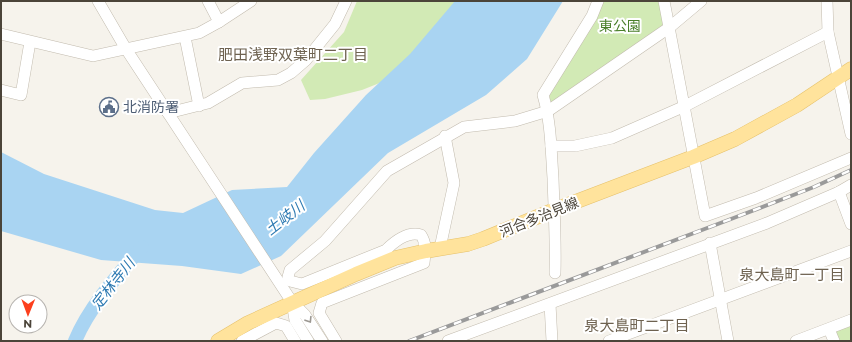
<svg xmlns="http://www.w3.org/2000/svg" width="852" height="342" viewBox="0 0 852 342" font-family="Montserrat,'Noto Sans JP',sans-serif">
  <rect width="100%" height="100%" fill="#f6f3ec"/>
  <g fill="#d2eab5">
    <path d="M357 1H461L387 80 362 90 325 99 310 100 301 80 344 32Z"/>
    <path d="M602 1H661L664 26 551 104 549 94Z"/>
    <path d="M851 324V341H837L835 330Z"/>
  </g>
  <path fill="#a9d4f2" d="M455 1H563L527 59 486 95 388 153 281 256 241 274 182 266 101 260 1 231V152L44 174 155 210 183 213 232 190 287 187 314 153 366 95 410 54Z"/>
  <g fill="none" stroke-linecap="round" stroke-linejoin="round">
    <path stroke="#a9d4f2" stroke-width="14" d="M75 341C89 307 118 275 142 247"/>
    <defs>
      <g id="minor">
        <path d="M98 1 126 49 292 302 305 315 322 341"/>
        <path d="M208 1 219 22"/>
        <path d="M664 1 705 216 756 198 851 158"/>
        <path d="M827 1 828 32 851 134"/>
        <path d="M1 34 93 56 199 33 219 22 251 1"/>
        <path d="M185 37 199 106"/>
        <path d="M1 90 21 95 30 42"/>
        <path d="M168 113 208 103 242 83 278 80 291 73 306 60 335 24 346 1"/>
        <path d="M551 146H575L612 138 685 106 828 32"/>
        <path d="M839 192 851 224"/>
        <path d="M710 243 728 341"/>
        <path d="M440 248 454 183 445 136"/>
        <path d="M555 273C556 241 554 210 553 178 551 150 551 122 543 95L592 16 598 1"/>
        <path d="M292 302 295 320 308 341"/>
        <path d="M550 304 552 341"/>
        <path d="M829 329 834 341"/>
        <path d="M242 341 276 323 286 326 295 341"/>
        <path d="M336 341 319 313 322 303 424 263C425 253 427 244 421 235 408 231 395 241 386 250L302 284 290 281 288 277 290 270 325 241 387 171 464 127 515 121 548 111 670 27 701 1"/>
        <path d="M448 341 767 223 839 192 851 185"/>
        <path d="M609 341 851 251"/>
        <path d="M796 341 851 320"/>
      </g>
      <path id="major" d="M218 341 248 323 356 274 395 258 426 251 468 244 483 239 554 210 693 157 735 139 797 105 851 69"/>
    </defs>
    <use href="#minor" stroke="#c2bbae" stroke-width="12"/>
    <use href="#major" stroke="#e6c16a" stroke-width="15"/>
    <use href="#minor" stroke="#fff" stroke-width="11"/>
    <use href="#major" stroke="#ffe39c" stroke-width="14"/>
    <defs>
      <path id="rail" d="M409 341 731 219 814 187 851 170"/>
    </defs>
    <use href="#rail" stroke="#9a9a9a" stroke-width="4"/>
    <use href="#rail" stroke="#fff" stroke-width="2.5" stroke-dasharray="8" stroke-linecap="butt"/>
  </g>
  <defs><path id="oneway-chevron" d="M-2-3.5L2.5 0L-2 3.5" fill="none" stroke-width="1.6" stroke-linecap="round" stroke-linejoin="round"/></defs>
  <use stroke="#9c9892" href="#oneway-chevron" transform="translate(309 320) rotate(58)"/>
  <defs>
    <symbol id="civic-ring" viewBox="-11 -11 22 22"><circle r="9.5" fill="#fff" stroke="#5c6f8a" stroke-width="1.5"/><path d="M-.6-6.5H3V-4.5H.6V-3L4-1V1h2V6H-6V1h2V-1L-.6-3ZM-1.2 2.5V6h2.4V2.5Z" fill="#5c6f8a"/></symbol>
  </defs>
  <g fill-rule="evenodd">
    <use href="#civic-ring" x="98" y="96" width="22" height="22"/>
  </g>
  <g text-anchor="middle" stroke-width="4" stroke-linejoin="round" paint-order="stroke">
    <g font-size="14" fill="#4a7f2a" stroke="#fff">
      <text x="620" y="31">東公園</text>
    </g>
    <g font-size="14" fill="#4e5e75" stroke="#fff" text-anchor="start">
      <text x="123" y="112">北消防署</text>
    </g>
    <g font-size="14" fill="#4b4439" stroke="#fff">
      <text transform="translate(539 217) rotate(-22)" y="5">河合多治見線</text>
    </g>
    <g font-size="15" fill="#6e6250" stroke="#fff">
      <text x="293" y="60">肥田浅野双葉町二丁目</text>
      <text x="792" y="280">泉大島町一丁目</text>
      <text x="637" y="331">泉大島町二丁目</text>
    </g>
    <g font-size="15" font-style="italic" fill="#2e7ab2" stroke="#fff">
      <text transform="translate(285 218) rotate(-38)" y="5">土岐川</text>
      <text transform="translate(113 284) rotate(-52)" y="5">定林寺川</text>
    </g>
  </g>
  <rect width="852" height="342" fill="none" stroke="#4b4439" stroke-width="4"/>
  <g transform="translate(28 314) rotate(181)"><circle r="19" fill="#ffffff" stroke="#b7b4b0"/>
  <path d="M0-3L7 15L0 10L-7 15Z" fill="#fc3f1d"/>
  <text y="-6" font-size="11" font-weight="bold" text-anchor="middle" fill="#4b4439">N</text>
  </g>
</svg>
